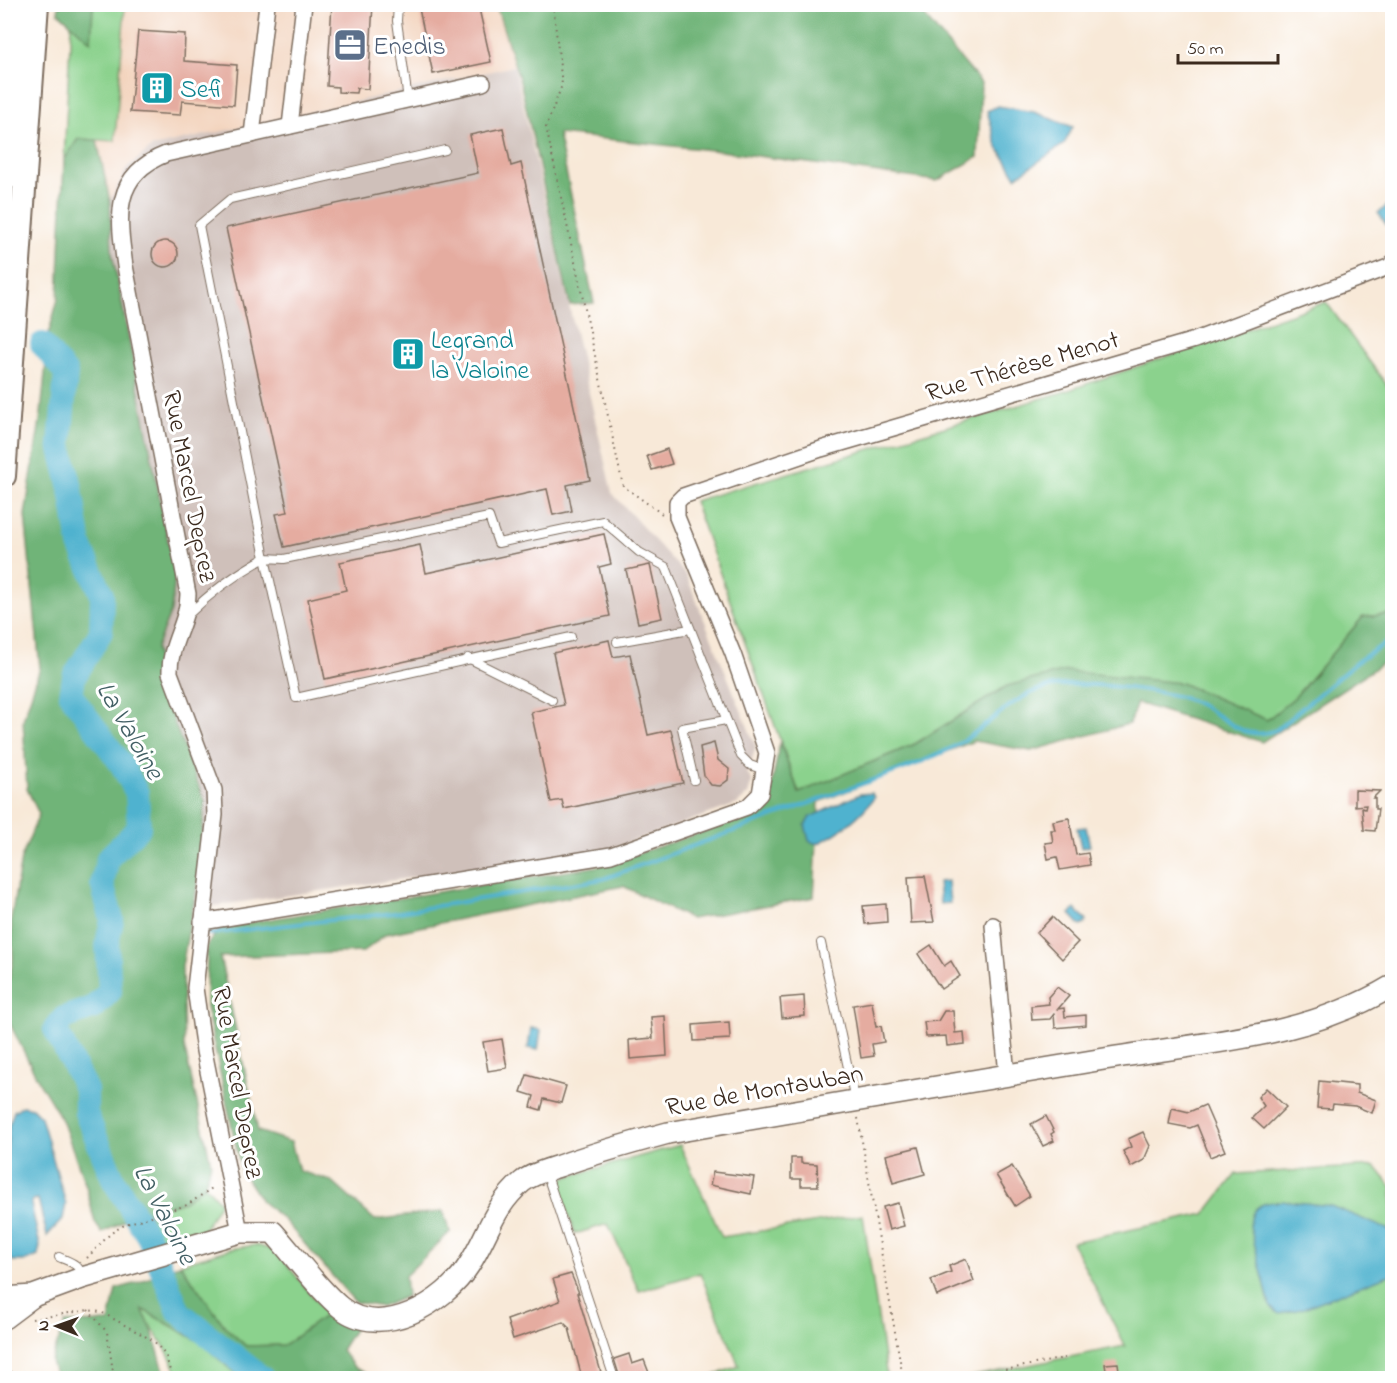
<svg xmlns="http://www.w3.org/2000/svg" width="1397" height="1383" viewBox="0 0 1397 1383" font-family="'Indie Flower',sans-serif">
  <rect width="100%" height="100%" fill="#fff"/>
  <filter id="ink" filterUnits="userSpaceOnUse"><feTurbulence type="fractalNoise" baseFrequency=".0167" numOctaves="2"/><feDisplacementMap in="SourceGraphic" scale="12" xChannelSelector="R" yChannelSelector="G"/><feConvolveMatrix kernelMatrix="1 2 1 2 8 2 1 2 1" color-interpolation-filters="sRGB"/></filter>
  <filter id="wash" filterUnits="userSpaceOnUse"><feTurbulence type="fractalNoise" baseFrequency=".008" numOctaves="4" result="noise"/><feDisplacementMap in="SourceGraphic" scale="24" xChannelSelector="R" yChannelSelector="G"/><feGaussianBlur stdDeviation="1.35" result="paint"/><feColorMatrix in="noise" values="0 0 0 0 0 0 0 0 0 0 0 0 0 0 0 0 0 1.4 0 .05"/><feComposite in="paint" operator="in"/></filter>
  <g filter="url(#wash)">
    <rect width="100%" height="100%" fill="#f8e9d8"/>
    <path fill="#f3d4be" d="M125 5H496L514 66 152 147 127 167 110 201 97 140H115Z"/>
    <path fill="#cfc0ba" d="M514 66 612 493 686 575 756 747 747 773 752 781 748 794 737 804 610 849 193 909 198 880 186 749 164 696 156 648 171 611 112 253 110 201 127 167 152 147Z"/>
    <g fill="#8bd28d" stroke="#637e56" stroke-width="1.5">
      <path d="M93 5H125L115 141 78 139 64 160 71 24 91 41Z"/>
      <path d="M1326 302 1392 392V614L1363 617 1295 697 1267 720 1181 683 1007 686 915 744 799 793 694 501 1060 393Z"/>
      <path d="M680 1145 722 1237 863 1215 887 1378H707L739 1366 700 1273 639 1291 608 1224 575 1234 556 1180Z"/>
      <path d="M1375 1166 1392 1187V1378H964L1125 1346 1072 1242 1205 1214 1236 1174Z"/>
      <path d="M205 1185 220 1202 204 1230 159 1244 149 1212 184 1201Z"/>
      <path d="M256 1245 276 1251 327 1314 285 1345 246 1346 226 1328 180 1264 230 1249Z"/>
      <path d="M140 1308 200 1342 240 1378H179C169 1349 155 1334 140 1308Z"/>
    </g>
    <g fill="#70b478" stroke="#566f4b" stroke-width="1.5">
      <path d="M59 5H93L91 42 58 12Z"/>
      <path d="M496 5H915L981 83 978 157 937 181 721 151 558 134 594 303 570 305 521 85Z"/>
      <path d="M78 139 97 140 110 201 112 253 175 577 171 611 156 648 164 696 205 802 198 880 182 966 184 1046 211 1163 205 1185 184 1201 133 1216 102 1233 95 1223 86 1186 62 1120 39 1082 5 1014V996L13 961 11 919 21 859 39 814 27 789 23 720 40 668 25 515 41 414 49 332 58 299 64 160Z"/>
      <path d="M1392 614V657L1262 742 1137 703 1129 724 1031 751 974 741 819 802 814 897 691 919 623 886 386 934 363 952 220 957 258 1131 291 1142 299 1171 331 1181 375 1220 443 1211 450 1232 405 1276 407 1296 382 1307 355 1302 284 1220 261 1201 241 1170 206 1007 207 945 221 927 599 866 767 811 780 742 799 793 915 744 1007 686 1066 671 1181 683 1267 720 1295 697 1363 617Z"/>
      <path d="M180 1264 226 1328 246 1346 285 1345 327 1314 355 1328 341 1350 355 1368 377 1378H240L200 1342 142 1309 152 1330 166 1378H56L51 1361 65 1323 109 1322 116 1289 140 1282Z"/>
    </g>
    <g fill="#50b2cf" stroke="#466e76" stroke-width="1.5">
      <path d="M998 106 1034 112 1073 127 1064 144 1016 177 997 146 987 111Z"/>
      <path d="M1387 206 1392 214V233L1378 213Z"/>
      <path d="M872 793 874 798C859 818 839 833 817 844L809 841 805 825 810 817 860 794Z"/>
      <path d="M1086 827 1090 846 1081 848 1077 828Z"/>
      <path d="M948 881 950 903 940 904 938 882Z"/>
      <path d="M1075 909 1087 920 1085 924 1081 926 1070 914Z"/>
      <path d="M531 1028 541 1030 538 1050 528 1048Z"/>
      <path d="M22 1106 32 1108 41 1117 66 1204 63 1219 47 1236 38 1199 33 1200 31 1204 40 1246 38 1256 26 1261H12L5 1249V1180L9 1125 14 1111Z"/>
      <path d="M1288 1201 1331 1206 1392 1231V1274L1301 1309 1279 1314 1270 1306 1250 1226C1251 1201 1268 1202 1288 1201Z"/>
    </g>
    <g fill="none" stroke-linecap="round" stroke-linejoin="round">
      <path stroke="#50b2cf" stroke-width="4" d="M209 934 394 913 603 879 919 763C933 756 948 751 960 743 988 726 1013 696 1045 688 1074 679 1161 690 1190 700 1222 712 1240 744 1276 730L1358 661 1392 639"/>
      <path stroke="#50b2cf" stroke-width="24" d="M42 344 66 373 60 445 70 484 80 545 102 595 101 632 74 677 71 695 122 765 137 793 139 828 108 858 102 884 112 920 107 944 110 991 94 1007 64 1018 55 1029 86 1090V1113L114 1181 149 1238 179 1312 262 1378"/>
    </g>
    <g id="blocks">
      <g fill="#e5aca0">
        <path d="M332 4H373L368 89 357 88 356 93 338 92V87L327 86Z"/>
        <path d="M418 4H478L491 62 433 74Z"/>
        <path d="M138 31 185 34 184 61 237 65 234 105 182 101 180 115 130 112Z"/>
        <path d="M503 128 511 166 521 163 590 480 567 485 572 511 553 515 547 489 284 547 276 514 288 512 226 228 478 173 470 135Z"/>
        <circle cx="165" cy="254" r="13"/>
        <path d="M667 449 672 464 652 470 647 456Z"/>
        <path d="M604 534 611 564 599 567 610 616 325 679 308 599 346 590 340 562 420 545 426 573Z"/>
        <path d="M650 565 662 618 638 623 626 570Z"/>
        <path d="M609 640 613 657 630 654 648 735 671 730 683 783 564 809 562 800 551 802 531 712 564 705 553 653Z"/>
        <path d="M714 743 718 760 729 769 728 780 720 786 711 785 704 776 700 747Z"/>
        <path d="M1355 790 1380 791 1373 798H1375V809H1378L1375 831 1364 830 1362 808 1365 809 1366 805 1355 806Z"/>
        <path d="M1069 818 1076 855 1088 853 1090 865 1060 870 1057 857 1048 859 1045 843 1053 842 1051 830H1055L1053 821Z"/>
        <path d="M925 876 934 922 911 923 908 877Z"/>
        <path d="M886 904 887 922 865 924 863 906Z"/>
        <path d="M1052 917 1078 942 1062 959 1037 933Z"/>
        <path d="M931 945 944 966 951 961 960 976 941 989 918 954Z"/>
        <path d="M1057 987 1069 996 1058 1009 1064 1008 1065 1017 1086 1015V1025L1055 1028 1054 1014 1050 1019 1032 1020 1031 1006 1049 1004 1048 997Z"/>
        <path d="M804 996 805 1016 782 1018 780 998Z"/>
        <path d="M872 1002 876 1027 881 1026 884 1042 872 1044 874 1056 861 1058 853 1005Z"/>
        <path d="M944 1011H953L955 1033 964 1032 965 1044 947 1046 946 1036 926 1037 924 1022 938 1021Z"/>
        <path d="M665 1016 667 1056 630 1059 629 1040 653 1038 651 1017Z"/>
        <path d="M729 1022 730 1039 694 1041 693 1025Z"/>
        <path d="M502 1039 507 1068 488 1071 483 1042Z"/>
        <path d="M527 1075 566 1086 561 1103 544 1099 541 1110 531 1107 534 1096 521 1092Z"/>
        <path d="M1319 1081 1357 1085V1093L1376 1100 1372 1113 1355 1106 1333 1104 1332 1109 1317 1108Z"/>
        <path d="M1266 1088 1286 1107 1264 1129 1252 1118 1264 1106 1258 1097Z"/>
        <path d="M1205 1105 1225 1151 1210 1157 1197 1125 1190 1128 1169 1124 1172 1108 1189 1112Z"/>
        <path d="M1046 1116 1054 1132 1051 1134 1054 1141 1043 1146 1031 1124Z"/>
        <path d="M1143 1132 1150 1146 1144 1160 1131 1167 1123 1151 1131 1147 1128 1139Z"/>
        <path d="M918 1147 925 1174 893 1183 886 1155Z"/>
        <path d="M791 1158H801V1163L817 1164 818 1186H801V1179H791Z"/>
        <path d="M1012 1166 1030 1196 1015 1206 996 1175Z"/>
        <path d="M713 1172 754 1177 751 1194 710 1185Z"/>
        <path d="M898 1203 904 1226 889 1230 883 1207Z"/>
        <path d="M966 1259 974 1281 937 1296 931 1280 951 1272 949 1266Z"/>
        <path d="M571 1274 579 1293H577L601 1372 582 1378 569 1328 563 1322 513 1339 507 1320 560 1301 553 1279Z"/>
        <path d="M629 1354 632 1364 644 1360 651 1378H620L614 1359Z"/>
        <path d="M1118 1363 1120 1378H1107L1105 1364Z"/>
      </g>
    </g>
  </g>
  <g filter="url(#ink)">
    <use href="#blocks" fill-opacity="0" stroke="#7d6d5f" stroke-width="1.5"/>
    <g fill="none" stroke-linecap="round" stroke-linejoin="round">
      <defs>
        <g id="lane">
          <path d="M398 4 397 21 408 100"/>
          <path d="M188 615C212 591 236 574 265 558L199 225 230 199 445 150"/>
          <path d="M571 637 296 698 265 558 284 559 489 517 498 543 603 521 639 552 666 567 741 756 750 765 764 770"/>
          <path d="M617 642 690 629"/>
          <path d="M468 658 552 700"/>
          <path d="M694 780 682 728 726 720"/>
          <path d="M821 943 855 1100"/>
          <path d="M546 1172 614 1378"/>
          <path d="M59 1257C70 1262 80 1264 82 1277"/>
        </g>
        <g id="street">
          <path d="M290 126 304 4"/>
          <path d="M252 135 267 4"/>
          <path d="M202 922 611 855 747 807 760 794 767 753 733 654 677 517V502L683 496 821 449 1195 340 1391 266 1392 263"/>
          <path d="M993 925 1007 1075"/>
          <path d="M240 1232 204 1051 195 988 215 815 214 790 170 673C169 644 188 623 188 594L125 266C118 217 112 175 166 154L483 83"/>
          <path d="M4 1377 6 1378"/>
        </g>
        <g id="secondary">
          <path d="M4 1298 33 1296 82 1278 240 1232H273C292 1253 319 1290 340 1307 381 1341 445 1303 469 1265 489 1234 492 1208 522 1182 532 1174 547 1170 559 1166 595 1153 631 1143 668 1133 813 1107 959 1084 1104 1059 1203 1042 1304 1039 1392 986"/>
          <path d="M4 1318 32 1297"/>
        </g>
        <g id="primary">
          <path d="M9 177 20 4"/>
          <path d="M4 476 37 4"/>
        </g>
      </defs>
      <use href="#lane" stroke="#7d6d5f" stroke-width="10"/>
      <use href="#street" stroke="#7d6d5f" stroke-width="18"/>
      <use href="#secondary" stroke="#7d6d5f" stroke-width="24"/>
      <use href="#primary" stroke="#7d6d5f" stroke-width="26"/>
      <g stroke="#7d6d5f" stroke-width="2" stroke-dasharray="1.5 4.5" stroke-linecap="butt">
        <path d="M553 4 562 85 546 127 623 486 662 514"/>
        <path d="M858 1118 903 1378"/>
        <path d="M87 1258 111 1233 126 1224 187 1205 215 1186"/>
        <path d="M88 1310 107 1332 114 1378"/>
        <path d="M32 1319 88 1310 101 1312 154 1341 166 1356 172 1378"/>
        <path d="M964 1378 1065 1358"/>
      </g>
      <use href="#lane" stroke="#fff" stroke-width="8"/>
      <use href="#street" stroke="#fff" stroke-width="15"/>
      <use href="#secondary" stroke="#fff" stroke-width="21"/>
      <use href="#primary" stroke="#fff" stroke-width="22"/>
    </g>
  </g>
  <defs>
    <symbol id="office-square" viewBox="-11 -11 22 22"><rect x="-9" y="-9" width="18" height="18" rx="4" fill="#5c6f8a" stroke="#fff"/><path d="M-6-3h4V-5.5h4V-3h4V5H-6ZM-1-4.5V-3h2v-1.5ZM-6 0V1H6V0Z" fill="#fff"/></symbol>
    <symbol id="building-square" viewBox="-11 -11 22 22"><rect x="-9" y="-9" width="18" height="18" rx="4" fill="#0f9aa8" stroke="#fff"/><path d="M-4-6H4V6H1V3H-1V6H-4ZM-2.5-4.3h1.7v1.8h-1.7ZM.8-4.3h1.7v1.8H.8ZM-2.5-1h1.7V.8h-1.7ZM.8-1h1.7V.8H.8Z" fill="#fff"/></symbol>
  </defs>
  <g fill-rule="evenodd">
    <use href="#office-square" x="331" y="26" width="38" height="38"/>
    <use href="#building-square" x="138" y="69" width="38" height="38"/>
    <use href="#building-square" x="389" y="335" width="38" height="38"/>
  </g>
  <g text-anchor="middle" stroke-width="6" stroke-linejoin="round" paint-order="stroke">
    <g font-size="26" fill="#4e5e75" stroke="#fff" text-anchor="start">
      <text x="373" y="54">Enedis</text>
    </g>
    <g font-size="26" fill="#0d838f" stroke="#fff" text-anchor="start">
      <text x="180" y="97">Sefi</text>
      <text x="431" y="348">Legrand<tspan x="431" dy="30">la Valoine</tspan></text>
    </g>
    <g font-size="26" fill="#3b2a1e" stroke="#fff">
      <text transform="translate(1022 365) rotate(-16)" y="9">Rue Thérèse Menot</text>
      <text transform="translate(191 486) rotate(79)" y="9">Rue Marcel Deprez</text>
      <text transform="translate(239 1082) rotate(80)" y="9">Rue Marcel Deprez</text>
      <text transform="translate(764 1089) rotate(-10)" y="9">Rue de Montauban</text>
    </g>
    <g font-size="27" font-style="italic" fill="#436065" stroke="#fff">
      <text transform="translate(131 730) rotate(60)" y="9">La Valoine</text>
      <text transform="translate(166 1214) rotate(63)" y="9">La Valoine</text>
    </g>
  </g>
  <rect width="1397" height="1383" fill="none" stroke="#fff" stroke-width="24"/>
  <g transform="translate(57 1326) rotate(271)" stroke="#ffffff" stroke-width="4.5" paint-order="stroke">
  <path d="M0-4.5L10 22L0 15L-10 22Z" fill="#3b2a1e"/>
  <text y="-9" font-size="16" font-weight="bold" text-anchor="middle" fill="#3b2a1e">N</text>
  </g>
  <path d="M1178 54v9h100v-9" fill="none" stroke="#3b2a1e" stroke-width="3"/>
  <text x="1187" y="54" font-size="18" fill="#3b2a1e" stroke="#ffffff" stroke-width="4.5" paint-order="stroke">50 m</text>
</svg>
